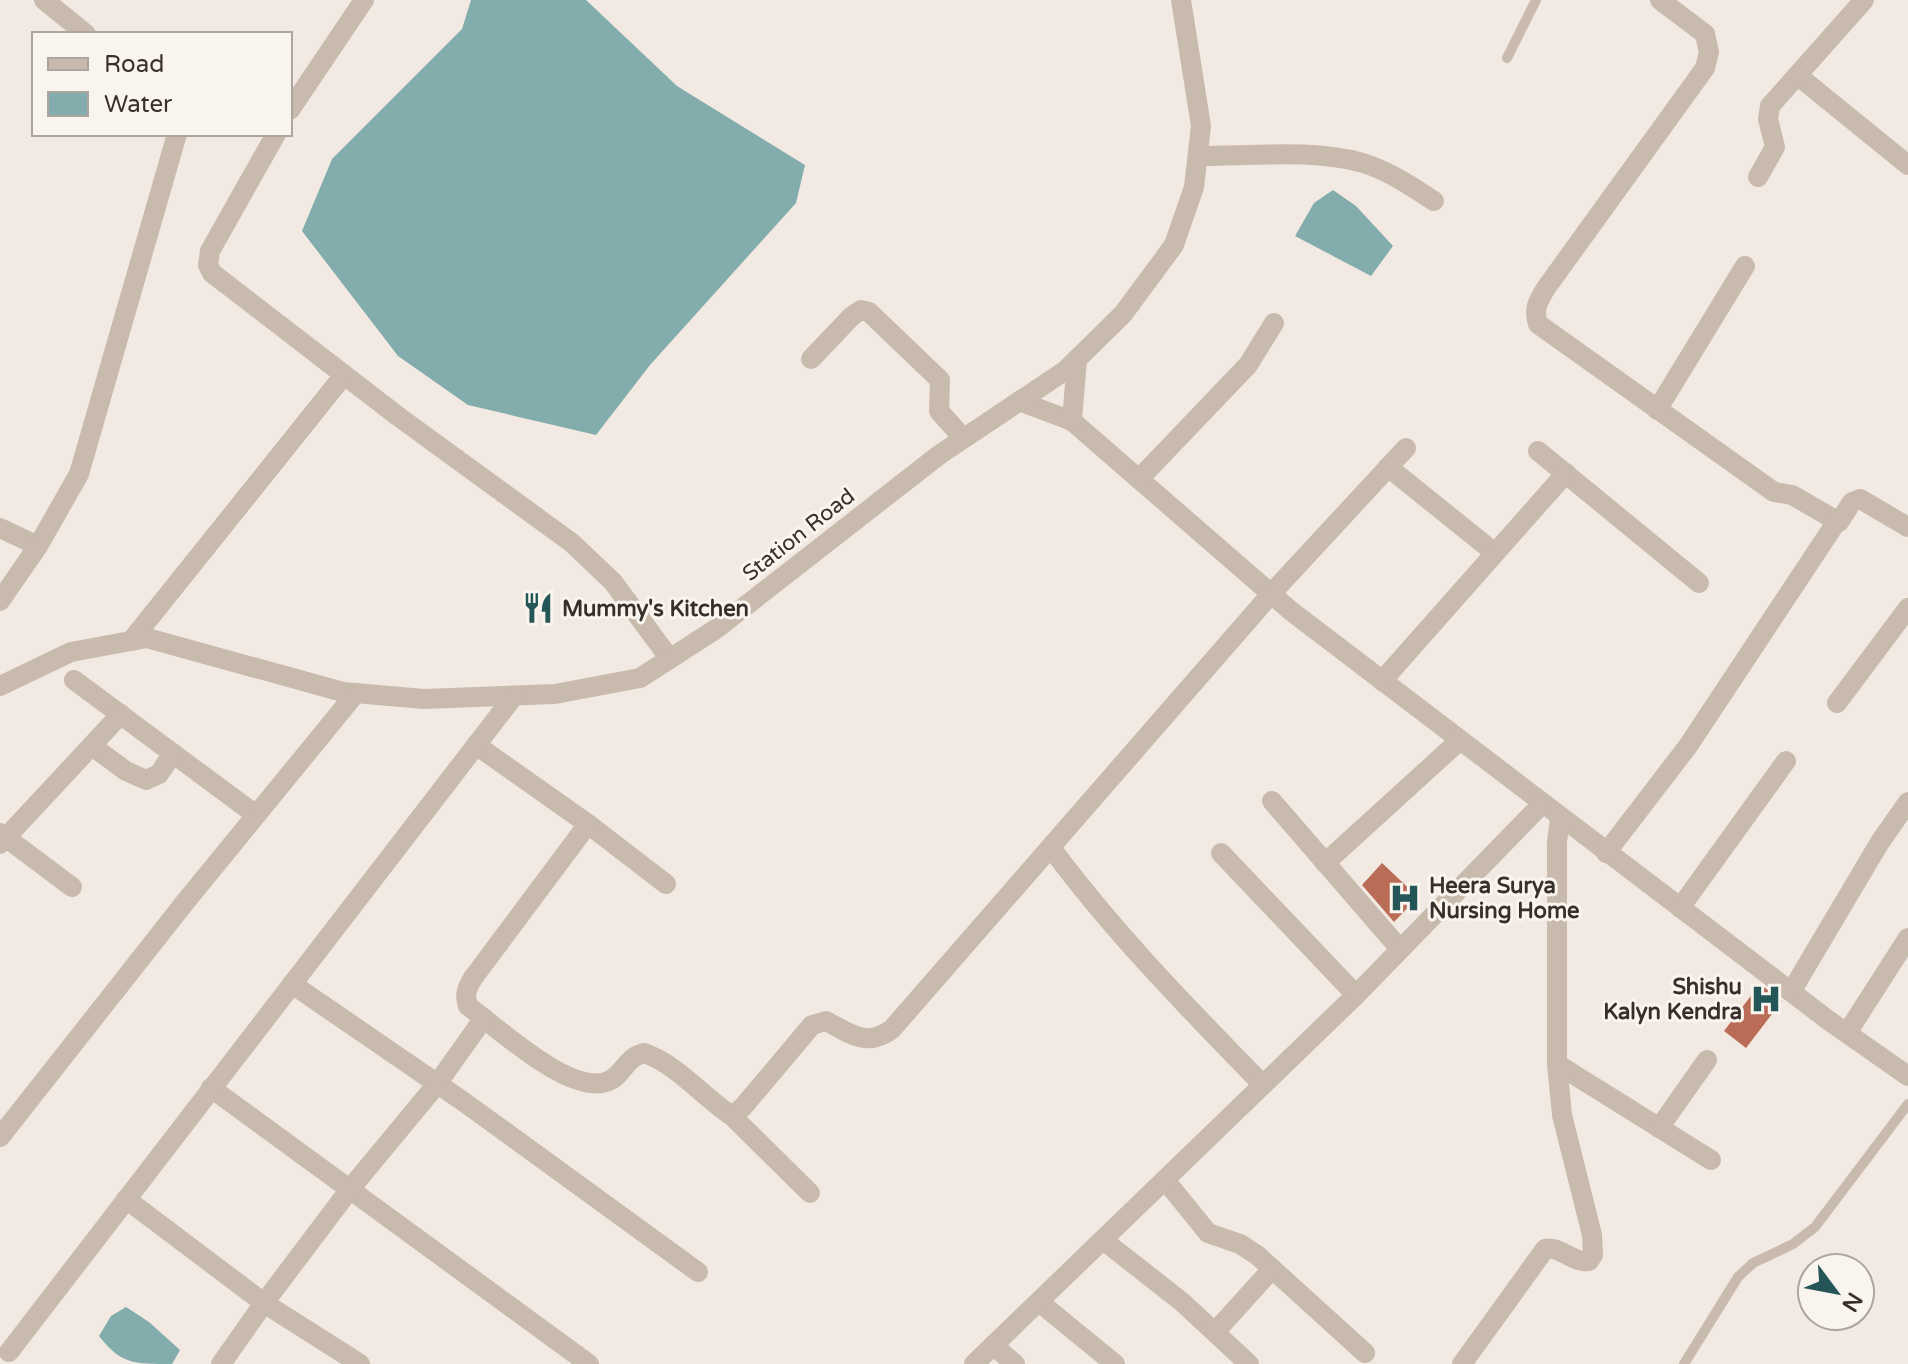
<svg xmlns="http://www.w3.org/2000/svg" width="1908" height="1364" viewBox="0 0 1908 1364" font-family="'Varela Round',sans-serif">
  <rect width="100%" height="100%" fill="#f2eae2"/>
  <g fill="#83acac">
    <path d="M471 0H586L677 86 805 165 796 203 650 365 596 435 468 405 398 356 302 231 332 159 462 29Z"/>
    <path d="M1333 190 1356 206 1393 246 1371 276 1295 236 1314 203Z"/>
    <path d="M126 1307 149 1322 180 1350 172 1364C133 1364 121 1364 99 1336L111 1316Z"/>
  </g>
  <g fill="#bb6c56">
    <path d="M1382 863 1418 897 1394 922 1362 885Z"/>
    <path d="M1760 984 1782 1001 1746 1048 1724 1031Z"/>
  </g>
  <g fill="none" stroke-linecap="round" stroke-linejoin="round">
    <g stroke="#c9baae" stroke-width="10">
      <path d="M1507 58 1536 0"/>
      <path d="M1684 1364 1738 1277 1753 1263 1793 1244 1815 1227 1908 1104"/>
    </g>
    <g stroke="#c9baae" stroke-width="20">
      <path d="M44 0 86 34"/>
      <path d="M1660 0 1705 34 1709 52 1705 68 1546 288C1538 301 1533 309 1538 324L1774 492 1792 495 1839 522 1852 502 1860 499 1908 527"/>
      <path d="M1797 75 1908 165"/>
      <path d="M290 110 364 0"/>
      <path d="M276 134 210 251 208 265 212 273 399 417 572 543 613 582 670 659"/>
      <path d="M1198 156C1249 156 1315 149 1363 163 1389 171 1412 187 1434 201"/>
      <path d="M1758 177 1775 147 1768 119 1770 106 1864 0"/>
      <path d="M811 359 852 316 861 310 869 312 940 380 939 411 963 438"/>
      <path d="M1019 401 1072 421 1291 611 1828 1020 1908 1076"/>
      <path d="M1657 410 1745 266"/>
      <path d="M1072 421 1077 359"/>
      <path d="M1538 451 1699 583"/>
      <path d="M1388 467 1495 553"/>
      <path d="M1139 479 1248 365 1274 323"/>
      <path d="M0 528 38 546"/>
      <path d="M0 601 38 546 79 474 177 134"/>
      <path d="M131 641 344 375"/>
      <path d="M74 680 256 815"/>
      <path d="M1382 681 1566 473"/>
      <path d="M0 686 71 652 147 638 343 692 424 699 555 694 640 678 716 629 939 455 1066 370 1123 314 1174 245 1194 187 1201 126 1181 0"/>
      <path d="M1837 703 1908 608"/>
      <path d="M476 745 588 824 666 884"/>
      <path d="M92 746 126 771 146 780 159 774 173 753"/>
      <path d="M1272 801 1400 949"/>
      <path d="M588 824 473 978C467 988 464 995 468 1006 498 1028 568 1094 606 1082 623 1077 625 1057 644 1053 677 1064 703 1097 732 1116L743 1107 812 1025 826 1021C851 1034 867 1048 892 1029L1271 594 1406 448"/>
      <path d="M0 833 72 887"/>
      <path d="M0 844 121 714"/>
      <path d="M1052 849C1115 934 1189 1009 1263 1085"/>
      <path d="M1221 853 1356 995"/>
      <path d="M1606 853 1688 746 1837 521"/>
      <path d="M1325 863 1459 741"/>
      <path d="M1680 908 1786 761"/>
      <path d="M292 984 464 1102 698 1272"/>
      <path d="M1791 992 1880 842 1908 802"/>
      <path d="M1847 1033 1908 938"/>
      <path d="M1557 1064 1711 1160"/>
      <path d="M211 1088 589 1364"/>
      <path d="M732 1116 810 1193"/>
      <path d="M1659 1128 1707 1060"/>
      <path d="M0 1137 186 901 356 693"/>
      <path d="M1165 1180 1208 1233 1240 1244 1257 1255 1365 1353"/>
      <path d="M126 1199 264 1303 360 1364"/>
      <path d="M1103 1240 1182 1302 1249 1364"/>
      <path d="M1039 1302 1115 1364"/>
      <path d="M1215 1332 1272 1269"/>
      <path d="M993 1345 1015 1364"/>
      <path d="M9 1352 514 696"/>
      <path d="M221 1364 264 1303 350 1189 437 1084 484 1018"/>
      <path d="M974 1364 1356 995 1542 804"/>
      <path d="M1462 1364 1545 1249C1560 1245 1573 1264 1589 1261L1593 1255 1592 1235 1562 1115 1557 1064V842L1560 818"/>
    </g>
  </g>
  <defs>
    <symbol id="restaurant-bare" viewBox="-9 -9 18 18"><path d="M-5-6h1v4h1v-4h1v4h1v-4h1v5L-1.5 .5V6h-2V.5L-5-1ZM5-6V6H3V1.5H1.5Q1.5-4 5-6Z" fill="#245557" stroke="#f9f4ee" stroke-width="2.5" paint-order="stroke"/></symbol>
    <symbol id="hospital-bare" viewBox="-9 -9 18 18"><path d="M-5-5h3v3.5h4V-5h3V5h-3V1.5h-4V5h-3Z" fill="#245557" stroke="#f9f4ee" stroke-width="2.5" paint-order="stroke"/></symbol>
  </defs>
  <g fill-rule="evenodd">
    <use href="#restaurant-bare" x="516" y="586" width="44" height="44"/>
    <use href="#hospital-bare" x="1383" y="876" width="44" height="44"/>
    <use href="#hospital-bare" x="1744" y="977" width="44" height="44"/>
  </g>
  <g text-anchor="middle" stroke-width="6" stroke-linejoin="round" paint-order="stroke">
    <g font-size="22" fill="#382f2c" stroke="#f9f4ee">
      <text transform="translate(798 534) rotate(-38)" y="8">Station Road</text>
    </g>
    <g font-size="22" font-weight="bold" fill="#382f2c" stroke="#f9f4ee" text-anchor="start">
      <text x="562" y="616">Mummy's Kitchen</text>
      <text x="1429" y="893">Heera Surya<tspan x="1429" dy="25">Nursing Home</tspan></text>
      <text x="1742" y="994" text-anchor="end">Shishu<tspan x="1742" dy="25">Kalyn Kendra</tspan></text>
    </g>
  </g>
  <rect x="32" y="32" width="260" height="104" fill="#f9f4ee" stroke="#aca5a0" stroke-width="2"/>
  <rect x="48" y="58" width="40" height="12" fill="#c9baae" stroke="#aca5a0" stroke-width="2"/>
  <text x="104" y="72" font-size="24" fill="#382f2c">Road</text>
  <rect x="48" y="92" width="40" height="24" fill="#83acac" stroke="#aca5a0" stroke-width="2"/>
  <text x="104" y="112" font-size="24" fill="#382f2c">Water</text>
  <g transform="translate(1836 1292) rotate(122)"><circle r="38" fill="#f9f4ee" stroke="#aca5a0" stroke-width="2"/>
  <path d="M0-6L14 30L0 20L-14 30Z" fill="#245557"/>
  <text y="-12" font-size="22" font-weight="bold" text-anchor="middle" fill="#382f2c">N</text>
  </g>
</svg>
